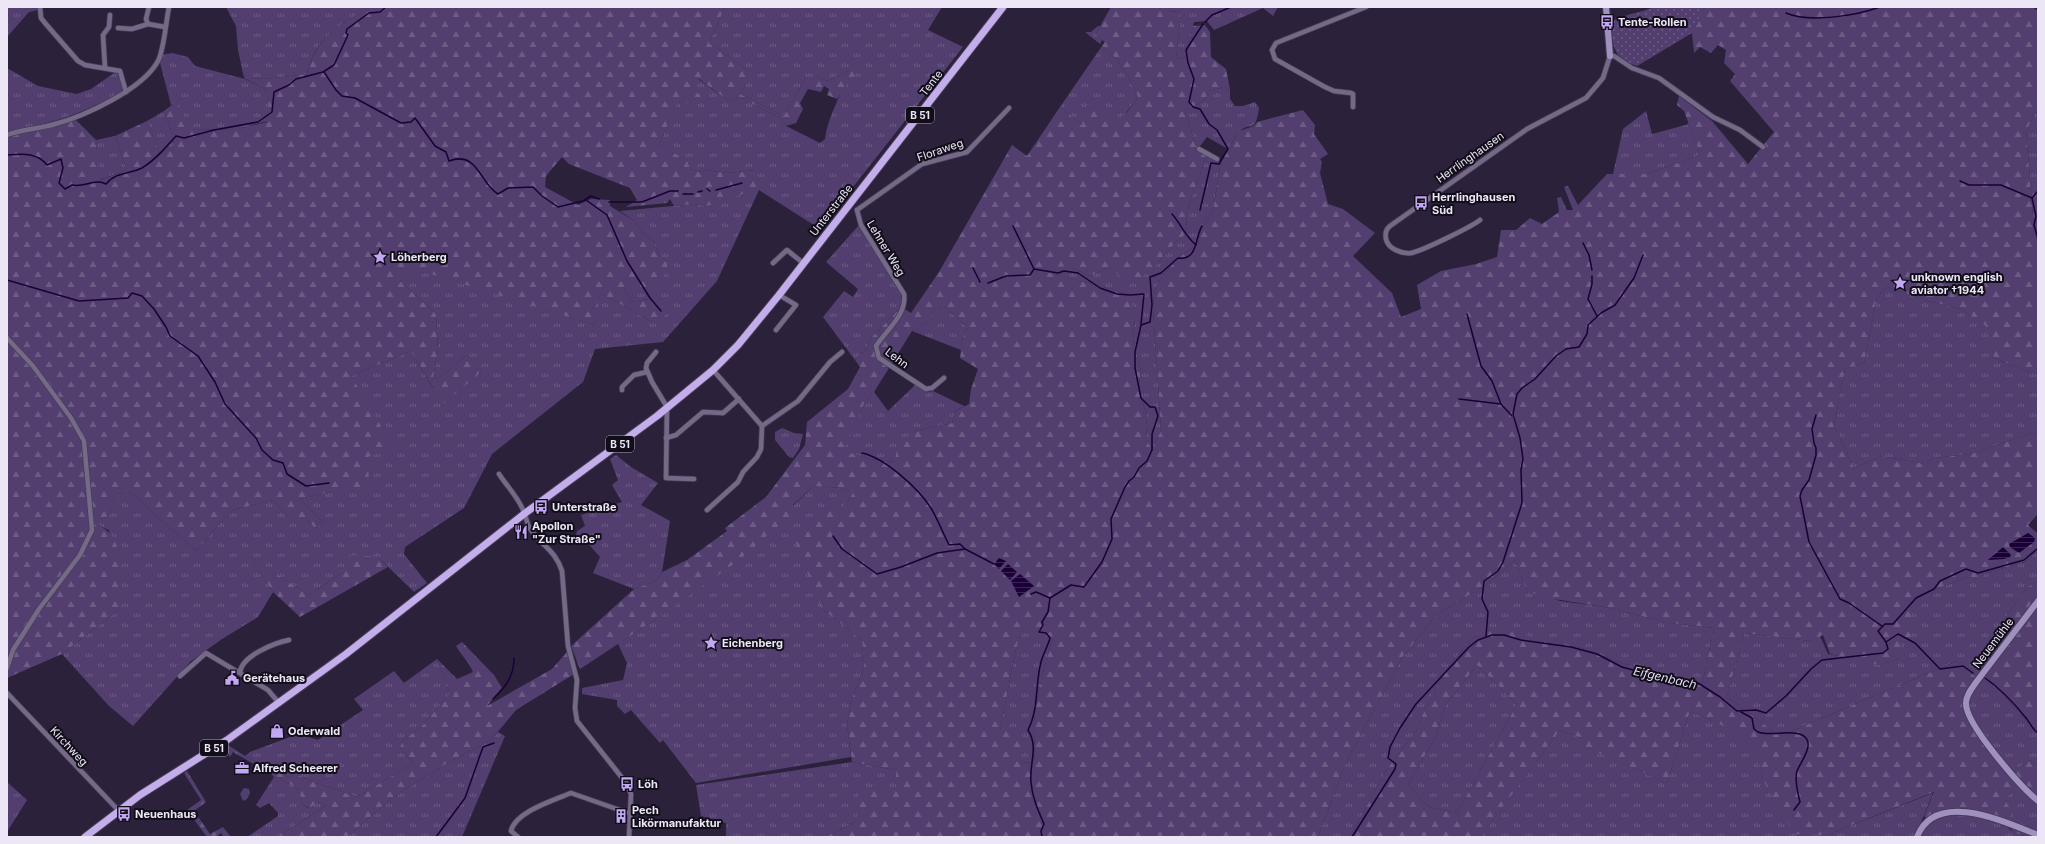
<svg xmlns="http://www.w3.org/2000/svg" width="2045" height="844" viewBox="0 0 2045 844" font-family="Inter,sans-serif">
  <defs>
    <pattern id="grass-tufts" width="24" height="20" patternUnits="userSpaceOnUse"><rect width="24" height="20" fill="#523f70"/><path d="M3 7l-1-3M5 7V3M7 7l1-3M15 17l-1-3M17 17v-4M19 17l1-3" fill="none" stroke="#6b5b85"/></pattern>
    <pattern id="forest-firs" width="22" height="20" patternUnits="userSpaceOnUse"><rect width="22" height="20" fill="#523f70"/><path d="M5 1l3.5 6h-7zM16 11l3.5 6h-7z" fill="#6b5b85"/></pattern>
    <pattern id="garden-dots" width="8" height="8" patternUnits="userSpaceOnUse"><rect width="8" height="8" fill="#523f70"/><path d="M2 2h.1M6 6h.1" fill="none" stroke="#6b5b85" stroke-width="1.8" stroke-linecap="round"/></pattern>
    <pattern id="water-rules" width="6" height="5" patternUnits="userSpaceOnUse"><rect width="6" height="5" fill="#1a0036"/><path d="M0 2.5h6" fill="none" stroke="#3b2554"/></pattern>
  </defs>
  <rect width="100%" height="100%" fill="#2b213b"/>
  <g fill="url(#grass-tufts)">
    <path d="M7 7H38V10L29 12 7 37Z"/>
    <path d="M226 7H370C340 25 315 37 307 74L265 79 246 78V74L244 78 238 50 236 26Z"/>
    <path d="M725 7H942L928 30 963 47 820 229 759 190 717 281 663 342 595 349 583 382 492 454 464 508 405 547 404 554 427 583 414 592 378 557 343 572 309 595 250 557 273 592 258 617 222 639 191 661 133 726 109 706 62 654 121 608 109 530 100 526V519L109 516 116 494 130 492 196 551 219 524 233 510 273 500 290 519H306L315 528 324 523 300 499 330 492 351 376 411 351 433 388 481 373 467 355 435 381 433 379 438 349 436 314 400 281 412 267 594 325 598 317V298L602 294 654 323V298L631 302 623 287 667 262 659 254 653 241 644 234 633 220 620 211 694 204 706 206 754 170 729 173 705 170 701 172 690 169 686 160 659 145 678 100 698 79 730 102 739 97 782 119 786 126 820 143 825 139C828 114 843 94 849 70L828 81 817 77H806L784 116 740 94 746 84V69L709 43Z"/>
    <path d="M1168 7H1278L1273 16 1263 8 1214 30 1207 21 1194 22 1186 57 1176 59 1181 11 1170 12Z"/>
    <path d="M1098 26H1100L1095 35 1102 40 1100 44 1085 32H1091Z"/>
    <path d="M1102 46C1120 59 1129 77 1138 97L1126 113 1153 115 1042 145 1082 125 1060 107Z"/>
    <path d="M172 53 188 57 195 66 245 79 269 91 268 121 238 129 188 130 177 102 171 105 159 59 161 55Z"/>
    <path d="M7 68 38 86 77 94 91 89 117 71 121 74 123 86 121 92C86 113 49 124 9 132L7 131Z"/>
    <path d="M1224 87 1230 89V99L1235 106H1243L1255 102 1259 108C1255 136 1250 120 1239 132 1234 137 1232 144 1228 149L1207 137 1200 146H1196L1185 111 1206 99 1208 91Z"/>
    <path d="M2038 108V244L2034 229 2026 131Z"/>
    <path d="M164 111 172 133 174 146 160 154 147 121Z"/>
    <path d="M1646 111 1652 134 1689 124 1700 155 1647 174H1613L1623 129Z"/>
    <path d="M115 136 127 170 99 180 96 140Z"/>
    <path d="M1207 155 1221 161 1213 210 1202 227 1198 243 1176 260 1159 281 1154 293 1153 308 1161 431 1156 440 1155 452 1146 440 1147 415 1138 390 1141 371 1133 340 1135 318 1125 293 1047 272 1045 266H1069L1089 276 1111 267H1154L1175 243 1187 233 1186 213Z"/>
    <path d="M859 225 901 294V307L870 339 866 349 855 360 823 317 844 291 853 297 858 289 826 262Z"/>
    <path d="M1887 287 1928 301 1961 309 1987 326 1994 358 2038 375V434L2032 433 1970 454 1934 458 1925 464 1882 456 1854 468 1834 425 1845 369 1864 363 1877 297Z"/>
    <path d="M944 306 967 327 962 341 961 350 912 331 929 322 934 309Z"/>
    <path d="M915 385 929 392 933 391 964 406 955 411 952 423 915 431 895 462 871 459 842 451 864 404 874 392 888 411Z"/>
    <path d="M782 428 794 433 803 434 799 449 793 458 789 457 775 440V432Z"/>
    <path d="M616 455 631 467 658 483 641 505 670 521 662 572 656 581 634 589 593 573 600 557 584 539 576 536 577 531 585 526 581 515 622 502 612 485 618 480 610 459Z"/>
    <path d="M813 486 842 488 853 493 839 513 821 608 862 640 864 668 851 701 847 724 851 757 696 783 663 740 660 743 631 710 625 714 617 706V700L582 694V688L623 680 627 663 618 644 656 619 793 506Z"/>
    <path d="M2038 551V582L2027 587 1989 641 1993 656 1977 678 1957 661 1780 736 1727 697 1744 633 1810 641 1820 636 1828 654 1867 661 1880 665 1901 658V642L1908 607 1925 593 1968 577 1983 581V574L2025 562Z"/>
    <path d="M1515 560 1526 589 1560 601 1605 607 1670 623 1714 628 1702 685 1677 683 1582 648 1489 630 1473 638 1447 668 1425 709 1416 731 1387 769 1350 837H1318L1346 762 1402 658 1436 615 1486 585Z"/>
    <path d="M1023 626 1053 637C1045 664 1037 693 1034 722 1033 735 1036 748 1034 762L1020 763 1000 730 1016 649Z"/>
    <path d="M437 659 450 694 421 727 403 740 400 747 413 763 357 797 316 783 294 773 291 778 245 756 250 752 298 734 318 740 363 710 354 699 394 671 404 683Z"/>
    <path d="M1477 665 1517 704 1457 813 1429 807 1408 785 1436 736 1445 706Z"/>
    <path d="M1985 674 2038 734V766L2030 760 2012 773C2001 760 1967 717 1969 701 1970 692 1979 682 1985 674Z"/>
    <path d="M1690 711 1731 729 1758 753 1762 778 1827 835 1933 793 1915 837 1481 836 1560 730 1582 738 1579 744 1667 783Z"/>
    <path d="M498 732 505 736 462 837H347L395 796 449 762 491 740Z"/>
    <path d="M852 762 896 770V791L857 821 826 837H726V823L701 816 696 785Z"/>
    <path d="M274 777 280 778 299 790 302 804 308 808 319 802 326 806 277 837H247L278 816V813L269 803 260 808 256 805Z"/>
    <path d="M2013 779 2038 804V832L2009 822 2006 802Z"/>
    <path d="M7 782 27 800 7 832Z"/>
    <path d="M244 788 249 789 250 793 247 799 243 801 240 794Z"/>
    <path d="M1963 815H1970L2006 824 2010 830 2026 837H1919C1930 817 1941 816 1963 815Z"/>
  </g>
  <g fill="url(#forest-firs)" fill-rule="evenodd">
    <path d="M370 7H725L709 43 746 69V84L740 94 784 116 806 77H817L828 81 849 70 855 74 837 99 827 95 829 89 824 86 821 92 808 89 800 103 803 109 796 123 786 126 782 119 739 97 730 102 699 79 689 90 699 94 702 99 700 104 678 101 659 145 687 160 690 169 701 172 705 170 729 173 754 170 757 187 729 200 706 206 694 204 674 206 670 199 667 203 626 207 637 200 630 188 569 164 562 157 546 176 545 187 578 205 591 199 610 200V206L633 220 644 234 653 241 659 254 667 262V271L651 293 623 287 631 302 654 298 659 300 666 312 664 317 654 323 602 294 598 298V317L594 325 412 268 400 281 436 314 438 349 433 379 436 380 467 355 481 372 443 404 411 351 351 376 394 448 368 457 369 487 330 492 300 499 324 523 315 528 306 519H290L273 500 233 510 219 524 196 551 130 492 116 494 109 516 100 519V526C127 539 121 583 121 608L62 654 7 678V134L75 119 96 140 100 180 127 170 115 136 147 121 160 154 174 146 172 133 164 111 177 101 189 130 238 129 267 122 269 91 244 78 247 73V78L265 79 307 74C316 37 339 25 370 7Z"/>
    <path d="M1111 7H1168L1170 12 1181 11 1176 59 1186 57 1193 26 1205 25 1210 32 1211 57 1226 69 1230 89 1224 87 1208 91 1206 99 1185 111 1196 146H1200L1198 151 1207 155 1186 213 1187 233 1175 243 1154 267 1140 278 1122 279 1111 267 1089 276 1069 266 1045 267 1048 272 1125 293 1131 299 1135 318 1133 340 1141 371 1138 390 1147 415 1146 440 1154 451 1156 440 1161 431 1153 308 1154 293 1159 281 1176 260 1198 243 1202 227 1213 210 1221 161 1239 131 1254 126 1257 122 1303 110 1315 125 1314 134 1328 154 1320 159 1322 162 1320 173 1328 204 1343 209 1375 233 1353 256 1392 293 1401 317 1421 309 1417 285 1441 271 1476 264 1497 257 1501 230H1516L1530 218 1542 224 1559 212 1557 198 1561 197 1567 210H1573L1564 187 1568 186 1578 205 1607 174H1647L1700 155 1684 111 1677 105 1679 96 1712 121 1748 164 1774 132 1730 81 1735 74 1724 63 1726 50 1718 45 1711 53 1700 47 1694 53 1692 33 1705 7H2032L2038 11V108L2026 131 2034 229 2038 244V375L1994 358 1986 326 1961 309 1928 301 1887 287 1877 297 1864 363 1845 369 1834 425 1854 468 1882 456 1925 464 1934 458 1970 454 2032 433 2038 434V514L2028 525 2038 534V551L2025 562 1983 574V582L1968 577 1925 593 1908 607 1913 621 1906 626 1914 643 1901 642V658L1880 665 1830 654 1823 635 1810 641 1744 633 1727 697 1780 736 1957 661 1977 678 1964 704 2013 779 2011 787 2013 790 2011 794 2008 796 2006 802 2011 810 2009 822C2001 818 1993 815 1985 812 1969 807 1941 809 1926 818L1924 816 1934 792 1827 835 1794 834 1762 778 1757 753 1730 729 1690 711 1667 783 1578 744 1582 738 1560 730 1482 835 1485 837H1350L1387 769 1416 731 1425 709 1447 668 1473 638 1489 630H1508L1535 638 1582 648 1677 683 1702 685 1714 628 1670 623 1605 607 1541 597 1526 589 1515 560 1486 585 1436 615 1402 658 1346 762 1318 837H826L857 821 858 791H896V770L852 762 847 724 851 701 864 668 862 640 821 608 796 543 830 509 839 513 853 493 842 488 813 486 793 505V513L738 561 656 619 580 669 571 646 634 589 656 581 662 572 687 560 727 531 725 528 766 497 805 445 807 422 848 389 860 367 855 360 866 349 870 339 901 307 911 313 939 272 1012 145 1027 156 1060 107 1082 125 1086 104 1113 121 1126 114 1138 97C1129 77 1120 59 1102 46L1105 42 1095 35ZM944 306 967 327 962 341 960 358 978 369 971 389 969 404 955 411 952 423 915 431 897 445 895 462 871 459 843 451 864 404 874 392 912 331 929 322 934 309ZM1023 627 1053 637C1045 664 1037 693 1034 722 1033 735 1036 748 1034 762L1020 763 1022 732 1000 730 1016 649ZM1477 665 1517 704 1457 813 1429 807 1408 785 1436 736 1445 706Z"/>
    <path d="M349 555 378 557 388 567 300 617 273 592 249 556 309 595 343 572Z"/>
    <path d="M2038 582V734L1985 674 1993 656 1989 641 2027 587Z"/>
    <path d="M462 642 494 675 502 688 487 706 552 669 567 652 574 674 516 710 491 740 449 762 395 796 347 837H277L326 806 319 802 309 808 302 804 299 790 280 778 274 777 265 767H259L233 752 230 757 224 747 228 745 245 756 291 778 294 773 316 783 357 797 413 763 400 747 403 740 421 727 450 694 437 659 457 679 473 672C469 662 461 655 456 646Z"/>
    <path d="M2030 760 2038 766V799L2012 773Z"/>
    <path d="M187 771 206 802 194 811 210 834 223 827 231 837H224L221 833 216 837H207L187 810 201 800 184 773Z"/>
    <path d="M2006 824 2038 837C2026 837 2013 835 2006 824Z"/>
  </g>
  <path fill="url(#garden-dots)" d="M1654 7H1705L1692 33 1637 66C1632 64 1626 62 1622 59 1613 52 1610 33 1611 23 1616 16 1644 12 1654 7Z"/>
  <g fill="url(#water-rules)">
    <path d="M2028 533 2035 538 2034 542 2019 553 2010 547 2009 544Z"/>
    <path d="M2003 547 2011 555 2010 557 2004 559 1988 560Z"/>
    <path d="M999 558 1006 561 999 569 994 564Z"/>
    <path d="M1008 564 1017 572 1010 580 1001 571Z"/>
    <path d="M1020 574 1034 586 1019 597 1011 581Z"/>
  </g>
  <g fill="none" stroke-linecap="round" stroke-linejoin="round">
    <g stroke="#1a0036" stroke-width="1.5">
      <path d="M1786 13C1809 23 1855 16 1880 7"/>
      <path d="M1205 22 1212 15 1231 7"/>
      <path d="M324 72 336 90 342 96 355 98 401 123 411 122 415 118 435 146 446 152 449 161C478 150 480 184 498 194L508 188 533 187 542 196 558 207 583 201 591 196 599 199"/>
      <path d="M7 155C22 154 37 152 47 165L61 159 63 168 59 183 65 189 72 185C84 188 95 178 106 184 115 172 130 174 142 168 156 160 166 147 176 136L184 138 214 130 258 122 272 112 274 92 289 85 296 79 323 72 334 65 348 35 346 33 347 29 369 13 380 12 386 7"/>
      <path d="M1960 181 1969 185H2001L2032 198"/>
      <path d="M707 189 710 191"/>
      <path d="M716 190 742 183"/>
      <path d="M2038 191 2032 198 2036 216 2034 225 2038 239"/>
      <path d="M698 192 702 191"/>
      <path d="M683 194H693"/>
      <path d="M586 200 607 215 627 261 650 298 661 311"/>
      <path d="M609 202H642L670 191H678"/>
      <path d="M1200 210 1211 163 1219 164 1228 149 1217 130 1209 124 1200 109 1193 107 1189 102 1194 79 1188 63 1186 50 1203 24"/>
      <path d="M1172 214C1181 224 1185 236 1196 245"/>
      <path d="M1013 226 1034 269"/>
      <path d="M1583 243 1589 255 1592 270"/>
      <path d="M973 268 980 282"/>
      <path d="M1592 276V284L1588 299 1597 316"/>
      <path d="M7 280 79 301 128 298 132 293 142 296 154 309 166 327 170 336 198 356 215 382 225 404 256 438 262 450 273 460 283 463 287 474 306 486 329 483"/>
      <path d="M988 283 1006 276 1030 275 1034 269 1058 273 1064 271 1078 273 1100 288 1117 294 1130 295 1144 294 1141 324"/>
      <path d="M1467 314 1481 366 1492 381 1501 404 1512 416"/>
      <path d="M1459 399 1501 404"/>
      <path d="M1816 415 1812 429 1814 443 1816 448V455L1809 480 1802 490 1800 496 1809 542 1840 599 1849 603 1882 626"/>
      <path d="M862 453C885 458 918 488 931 508 938 520 943 533 949 545L960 544 965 549 994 564"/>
      <path d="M833 536 842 549 877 574 901 567 937 553 965 549"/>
      <path d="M1031 594 1036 592 1050 598"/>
      <path d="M1486 636 1488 612 1482 599 1484 581 1498 571 1503 562 1522 503 1521 470 1523 459 1520 438 1513 414 1517 394 1522 388 1535 379 1556 356 1566 349 1579 347 1587 334 1588 325 1601 313 1615 305 1634 278 1643 255"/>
      <path d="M1886 642 1898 634 1915 643 1940 669 1963 666 1973 673"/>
      <path d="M1985 678C2001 689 2014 703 2026 718 2031 724 2032 729 2038 733"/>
      <path d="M493 699C506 686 514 677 514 658"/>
      <path d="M1741 712 1752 718 1754 729 1758 732C1772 737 1789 729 1802 735 1817 742 1800 763 1797 771 1794 780 1798 793 1800 802L1794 810"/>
      <path d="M436 837 465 798 483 747 494 743"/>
      <path d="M1042 837 1041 831 1044 824C1038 810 1032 797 1031 782 1029 764 1039 747 1028 730 1039 709 1035 684 1041 662 1043 654 1048 646 1050 638L1046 633 1039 632 1043 625 1042 622 1048 612 1050 598 1071 585 1084 587 1102 562 1112 539 1111 519 1125 487 1129 481 1134 477 1139 468 1147 461 1152 450V434L1158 416 1155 407H1150L1141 398 1135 368V352L1141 325 1150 322 1152 305 1150 277 1161 273 1178 258C1198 261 1195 237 1202 226"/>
      <path d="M1352 837 1395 769 1396 764 1388 758 1390 747 1400 728 1416 704 1469 647 1478 640 1492 635H1504L1521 640 1571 647 1597 654 1622 667 1673 681 1698 683 1720 697 1737 711 1756 710 1766 713 1786 696 1811 669 1822 660 1883 653 1888 649 1886 642 1878 631 1885 624H1893L1916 598 1934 589 1940 581 1966 569 1978 573 2024 560 2038 548"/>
    </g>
    <defs>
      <g id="street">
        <path d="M40 7 41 18 45 23 78 61 85 65 120 71 126 92"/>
        <path d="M148 24 146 19 149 7"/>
        <path d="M118 28 132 29 148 24 165 27"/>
        <path d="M105 68 103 35 109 27 110 15"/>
        <path d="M1353 107V94L1351 93 1334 91 1325 87 1275 59 1272 50 1276 43 1366 7"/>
        <path d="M7 135C22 129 39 129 55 124 85 116 143 89 158 61 164 50 166 21 169 7"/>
        <path d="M1199 149 1217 159"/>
        <path d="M857 210 861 225 904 294C907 315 887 329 876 346L879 358 926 389 932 388 944 378"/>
        <path d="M857 210 922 164 967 152 1009 108"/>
        <path d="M1480 220C1471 227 1422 251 1411 253 1402 254 1388 249 1386 239 1385 234 1386 229 1390 226L1527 129 1586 98 1603 78 1610 56H1614L1632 68 1659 78 1713 117 1740 130 1763 147"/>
        <path d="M773 263 787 250 803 263"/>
        <path d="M776 330 796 305 779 295"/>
        <path d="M7 338 33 366 71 418 84 441 92 530 80 555 39 609 13 650 7 668"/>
        <path d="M656 352 647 363 646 368 652 382 667 407 666 478 694 479"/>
        <path d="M713 370 762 426"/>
        <path d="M622 390V387L634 375 647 372"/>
        <path d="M762 426 798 401 830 362 842 352"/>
        <path d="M666 438 676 435 703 412 723 413 739 399"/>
        <path d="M499 474C506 485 518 497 523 510 526 515 526 521 529 527 540 545 555 549 562 571L568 646 577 680 575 708 577 721 627 784 631 794 629 837"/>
        <path d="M707 510 738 482 743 472 757 457 761 449 762 426"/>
        <path d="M240 672C242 656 274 643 289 640"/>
        <path d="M180 676 206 653 268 690 279 703"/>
        <path d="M7 693 119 811"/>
        <path d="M518 837 511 831C515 812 554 800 571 793L631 814"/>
      </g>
      <g id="secondary">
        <path d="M1606 7 1610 56"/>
        <path d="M2038 601 1977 681C1972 688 1966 695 1966 703 1965 724 2021 787 2038 801"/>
        <path d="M1917 837C1936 789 2005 822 2038 835"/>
      </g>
      <path id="primary" d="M85 837 140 795 227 740 346 654 524 514 657 416 713 370 738 345 779 295 1003 7"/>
    </defs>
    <use href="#street" stroke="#463d55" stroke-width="6"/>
    <use href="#secondary" stroke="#463d55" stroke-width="8"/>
    <use href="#primary" stroke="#463d55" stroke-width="9"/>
    <use href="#street" stroke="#746a88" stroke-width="4.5"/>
    <use href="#secondary" stroke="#a090bf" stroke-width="6"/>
    <use href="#primary" stroke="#c3adea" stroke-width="7"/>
  </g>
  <defs>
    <symbol id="bus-bare" viewBox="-9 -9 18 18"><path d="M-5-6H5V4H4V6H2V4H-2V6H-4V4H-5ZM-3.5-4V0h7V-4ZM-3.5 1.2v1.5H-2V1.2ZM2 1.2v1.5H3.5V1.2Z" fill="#c2a7f2" stroke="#120e19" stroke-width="2.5" paint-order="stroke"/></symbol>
    <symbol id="sight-bare" viewBox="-9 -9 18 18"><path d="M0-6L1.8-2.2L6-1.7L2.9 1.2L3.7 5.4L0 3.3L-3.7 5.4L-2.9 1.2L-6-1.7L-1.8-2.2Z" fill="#c2a7f2" stroke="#120e19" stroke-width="2.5" paint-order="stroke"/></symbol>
    <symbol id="restaurant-bare" viewBox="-9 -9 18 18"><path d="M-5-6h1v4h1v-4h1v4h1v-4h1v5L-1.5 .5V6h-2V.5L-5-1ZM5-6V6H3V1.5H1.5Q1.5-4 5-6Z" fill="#c2a7f2" stroke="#120e19" stroke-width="2.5" paint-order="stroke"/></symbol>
    <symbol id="civic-bare" viewBox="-9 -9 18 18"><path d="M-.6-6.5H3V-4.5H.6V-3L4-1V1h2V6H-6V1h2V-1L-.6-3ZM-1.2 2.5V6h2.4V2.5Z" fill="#c2a7f2" stroke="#120e19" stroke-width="2.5" paint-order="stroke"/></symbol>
    <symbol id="shop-bare" viewBox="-9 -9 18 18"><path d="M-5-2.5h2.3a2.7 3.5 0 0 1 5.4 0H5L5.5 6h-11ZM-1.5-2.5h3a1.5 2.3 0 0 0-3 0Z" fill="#c2a7f2" stroke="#120e19" stroke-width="2.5" paint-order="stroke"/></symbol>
    <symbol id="office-bare" viewBox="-9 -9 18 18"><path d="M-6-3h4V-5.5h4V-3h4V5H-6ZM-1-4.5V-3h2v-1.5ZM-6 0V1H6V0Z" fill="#c2a7f2" stroke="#120e19" stroke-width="2.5" paint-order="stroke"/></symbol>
    <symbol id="building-bare" viewBox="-9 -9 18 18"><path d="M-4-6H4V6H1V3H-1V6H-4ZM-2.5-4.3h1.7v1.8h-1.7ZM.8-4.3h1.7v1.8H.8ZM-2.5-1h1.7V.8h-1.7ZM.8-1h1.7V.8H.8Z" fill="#c2a7f2" stroke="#120e19" stroke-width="2.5" paint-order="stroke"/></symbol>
  </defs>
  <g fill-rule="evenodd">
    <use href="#bus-bare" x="1597" y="12" width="20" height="20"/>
    <use href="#bus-bare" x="1411" y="193" width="20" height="20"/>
    <use href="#sight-bare" x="370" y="247" width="20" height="20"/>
    <use href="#sight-bare" x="1890" y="273" width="20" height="20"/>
    <use href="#bus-bare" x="531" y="497" width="20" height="20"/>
    <use href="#restaurant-bare" x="511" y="522" width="20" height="20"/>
    <use href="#sight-bare" x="701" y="633" width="20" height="20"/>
    <use href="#civic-bare" x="222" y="668" width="20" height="20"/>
    <use href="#shop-bare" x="267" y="721" width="20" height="20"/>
    <use href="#office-bare" x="232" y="758" width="20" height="20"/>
    <use href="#bus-bare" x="617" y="774" width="20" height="20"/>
    <use href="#bus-bare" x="114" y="804" width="20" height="20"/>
    <use href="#building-bare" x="611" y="806" width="20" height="20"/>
  </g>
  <g text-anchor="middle" stroke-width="4" stroke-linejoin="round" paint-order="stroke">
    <g fill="#120e19" stroke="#aba5b4" stroke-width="1">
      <rect x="906" y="107" width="28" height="16" rx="3"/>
      <rect x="606" y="436" width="28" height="16" rx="3"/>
      <rect x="200" y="740" width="28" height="16" rx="3"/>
    </g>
    <g font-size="10" font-weight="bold" fill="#ece6f7">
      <text x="920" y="119">B 51</text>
      <text x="620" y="448">B 51</text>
      <text x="214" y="752">B 51</text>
    </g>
    <g font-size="11" font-weight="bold" fill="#ece6f7" stroke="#120e19" text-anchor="start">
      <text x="1618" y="26">Tente-Rollen</text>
      <text x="1432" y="201">Herrlinghausen<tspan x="1432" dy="13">Süd</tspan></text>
      <text x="391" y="261">Löherberg</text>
      <text x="1911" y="281">unknown english<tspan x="1911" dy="13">aviator †1944</tspan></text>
      <text x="552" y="511">Unterstraße</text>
      <text x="532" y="530">Apollon<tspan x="532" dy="13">"Zur Straße"</tspan></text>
      <text x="722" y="647">Eichenberg</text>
      <text x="243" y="682">Gerätehaus</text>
      <text x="288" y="735">Oderwald</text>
      <text x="253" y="772">Alfred Scheerer</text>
      <text x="638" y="788">Löh</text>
      <text x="632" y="814">Pech<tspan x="632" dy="13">Likörmanufaktur</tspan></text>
      <text x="135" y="818">Neuenhaus</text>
    </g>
    <g font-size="11" fill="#ece6f7" stroke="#120e19">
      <text transform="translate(931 83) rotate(-52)" y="4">Tente</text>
      <text transform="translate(940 150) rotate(-19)" y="4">Floraweg</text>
      <text transform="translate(1470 157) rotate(-35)" y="4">Herrlinghausen</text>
      <text transform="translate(831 210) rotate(-52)" y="4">Unterstraße</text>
      <text transform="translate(886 248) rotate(59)" y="4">Lehner Weg</text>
      <text transform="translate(897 358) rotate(37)" y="4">Lehn</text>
      <text transform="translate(1993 643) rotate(-53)" y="4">Neuemühle</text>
      <text transform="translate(69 746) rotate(47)" y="4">Kirchweg</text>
    </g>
    <g font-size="12" font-style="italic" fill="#e3ddf1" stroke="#120e19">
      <text transform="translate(1665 678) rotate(13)" y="4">Eifgenbach</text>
    </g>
  </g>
  <rect width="2045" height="844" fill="none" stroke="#ece6f7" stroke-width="16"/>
</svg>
